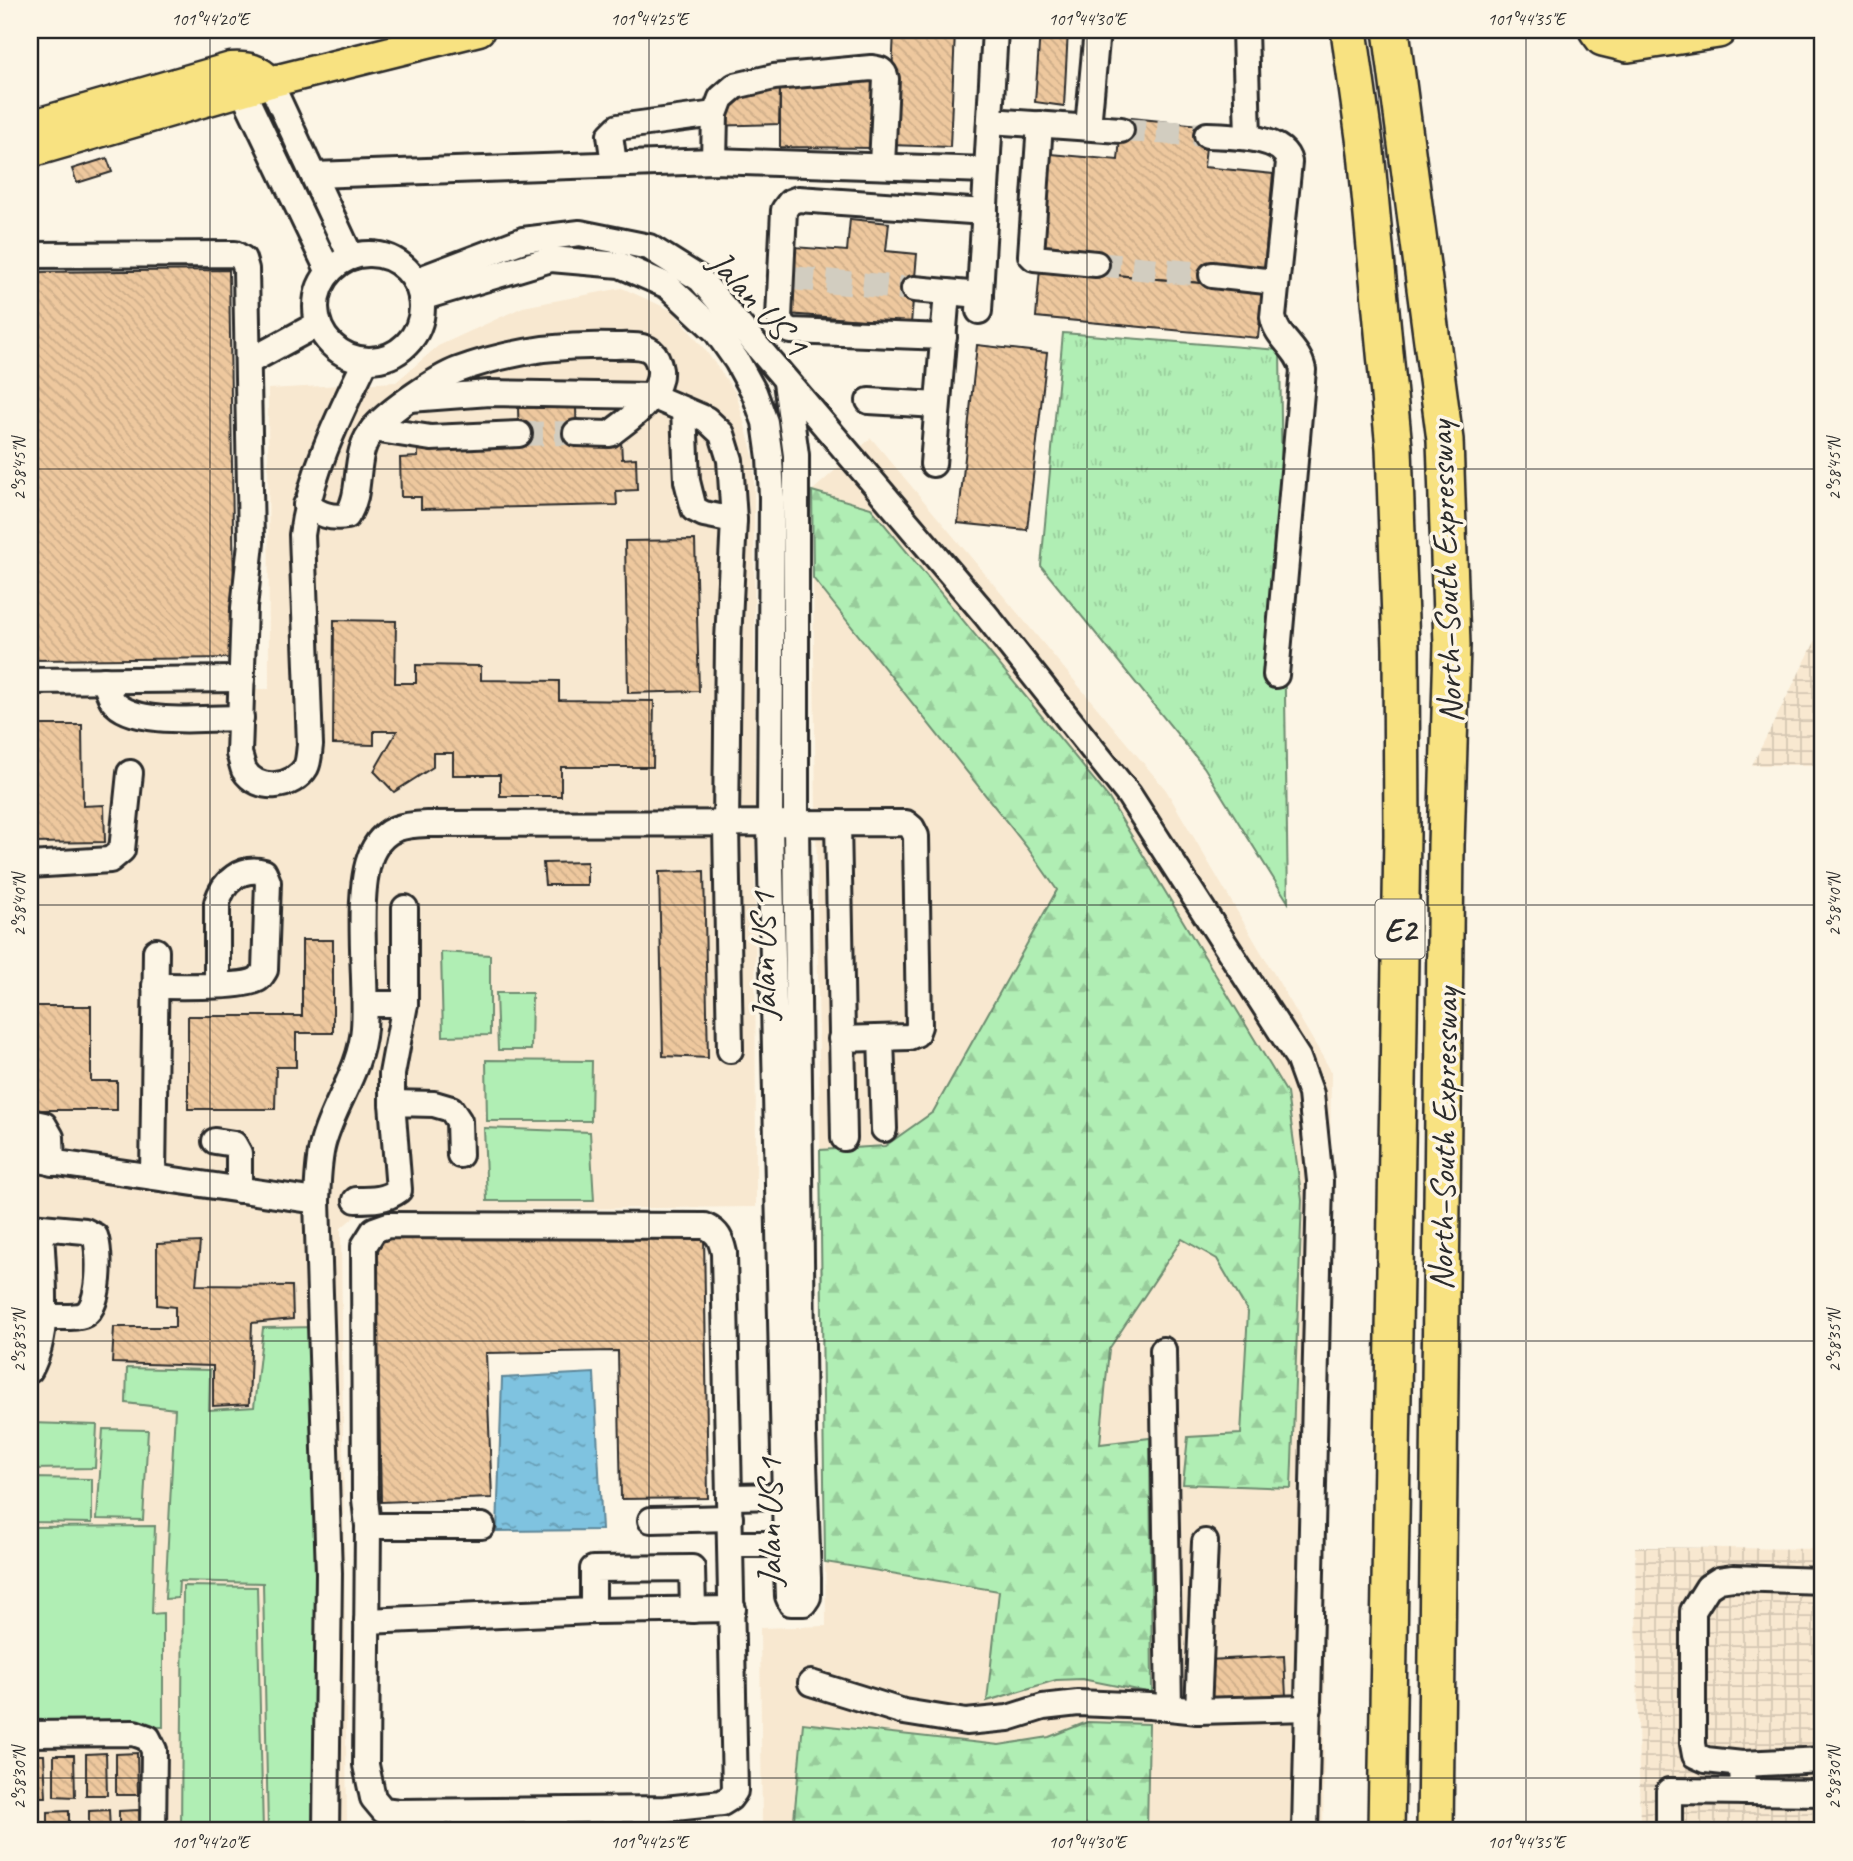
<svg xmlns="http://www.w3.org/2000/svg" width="1853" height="1861" viewBox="0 0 1853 1861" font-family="Caveat,sans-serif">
  <defs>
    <pattern id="industrial-grid" width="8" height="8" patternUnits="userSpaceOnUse" patternTransform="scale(1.75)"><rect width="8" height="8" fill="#f8e8d0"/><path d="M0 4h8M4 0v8" fill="none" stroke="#d5c7b3"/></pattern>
    <pattern id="forest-firs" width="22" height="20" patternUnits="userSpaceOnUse" patternTransform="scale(1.75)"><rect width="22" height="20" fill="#b0eeb4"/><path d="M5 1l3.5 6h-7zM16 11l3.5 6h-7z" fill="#98cc9b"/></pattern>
    <pattern id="park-tufts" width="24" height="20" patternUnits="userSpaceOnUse" patternTransform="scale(1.75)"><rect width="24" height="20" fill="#b0eeb4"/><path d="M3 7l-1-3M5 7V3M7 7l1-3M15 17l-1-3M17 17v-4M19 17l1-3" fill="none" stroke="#98cc9b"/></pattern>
    <pattern id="water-ripples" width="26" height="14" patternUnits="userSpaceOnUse" patternTransform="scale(1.75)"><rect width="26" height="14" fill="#7fc3e0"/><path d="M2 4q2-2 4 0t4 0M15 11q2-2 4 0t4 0" fill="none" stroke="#689fb6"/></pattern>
    <pattern id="building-back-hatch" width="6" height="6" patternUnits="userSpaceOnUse" patternTransform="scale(1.75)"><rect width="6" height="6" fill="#eec89e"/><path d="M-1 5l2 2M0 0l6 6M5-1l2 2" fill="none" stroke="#ccac88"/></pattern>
  </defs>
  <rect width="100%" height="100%" fill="#fcf5e5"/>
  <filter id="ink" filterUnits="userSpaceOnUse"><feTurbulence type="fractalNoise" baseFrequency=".0143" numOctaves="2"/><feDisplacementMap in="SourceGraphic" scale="14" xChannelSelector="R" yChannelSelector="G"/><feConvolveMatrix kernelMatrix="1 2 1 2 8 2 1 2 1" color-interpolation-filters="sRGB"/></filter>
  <g filter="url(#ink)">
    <g fill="#f8e8d0">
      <path d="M622 288 673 311 706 351 736 393 754 458 756 1207 361 1211 341 1228 347 1831H30V691L269 689 268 389 396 382 438 346 523 307Z"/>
      <path d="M871 438 1166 790 1331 1071 1323 1831H762L760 1628 826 1626 812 491Z"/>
    </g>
    <g fill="url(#industrial-grid)">
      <path d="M1823 626V765H1752Z"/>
      <path d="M1635 1547 1823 1549V1831H1640Z"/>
    </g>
    <g fill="#b0eeb4" stroke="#6e8c70" stroke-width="2">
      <path d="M441 952 490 955V1035L443 1036Z"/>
      <path d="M496 993H532L531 1050H498Z"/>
      <path d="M486 1060 592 1061 591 1121H487Z"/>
      <path d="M484 1128 590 1132 594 1201H487Z"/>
      <path d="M316 1327 320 1831H268L263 1583 179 1581 178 1598 165 1599 175 1409 126 1403 127 1368 210 1370 209 1410 254 1407 263 1328Z"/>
      <path d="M30 1423 97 1425 95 1468 30 1469Z"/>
      <path d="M103 1429 148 1430 143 1520 97 1519Z"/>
      <path d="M30 1478 92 1479V1523L30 1522Z"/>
      <path d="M155 1526 152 1614 163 1613V1727L30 1726V1527Z"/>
      <path d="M183 1586 257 1587 263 1831H181Z"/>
    </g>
    <g fill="url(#forest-firs)" stroke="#6e8c70" stroke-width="2">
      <path d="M812 491 871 508 1108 797 1287 1093 1302 1200 1291 1488 1183 1484 1188 1437 1241 1434 1248 1312 1217 1259 1182 1239 1109 1349 1100 1444 1150 1438 1152 1693 1082 1679 1056 1680 987 1701 999 1591 825 1562 820 1150 885 1146 933 1112 1057 890 1029 850 813 578Z"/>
      <path d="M1087 1722 1149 1724 1147 1831H784L794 1819 803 1723 999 1745 1049 1737Z"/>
    </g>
    <path fill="url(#park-tufts)" stroke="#6e8c70" stroke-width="2" d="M1063 333 1280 350 1288 902 1204 767 1041 566Z"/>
    <path fill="url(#water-ripples)" stroke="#5d8698" stroke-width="2" d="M594 1373 602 1530 497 1531 502 1378Z"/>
    <g fill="url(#building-back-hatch)" stroke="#2b2b2b" stroke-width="2">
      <path d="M894 30 955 32 950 147 889 145Z"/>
      <path d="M1040 30H1068L1064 106 1035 102Z"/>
      <path d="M877 80 875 148 780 147V86Z"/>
      <path d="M780 86 779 124 708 126 713 89Z"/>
      <path d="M1122 117 1208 126 1204 167 1273 174 1264 270 1211 284 1095 273 1042 247 1051 154 1118 160Z"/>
      <path d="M107 158 112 172 77 183 72 169Z"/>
      <path d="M850 219 889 223 886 251 917 254 911 324 788 314 794 247 847 251Z"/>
      <path d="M1040 268 1263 289 1258 338 1036 317Z"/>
      <path d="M229 270 235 658 30 660V272Z"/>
      <path d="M977 345 1047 353 1027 530 958 523Z"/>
      <path d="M576 407 577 441 621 440 622 459 636 458 637 490 616 491 617 505 421 509V497H401L400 458 418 457V445L519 443 518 408Z"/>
      <path d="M695 540 699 691 628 693 625 541Z"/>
      <path d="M334 620 396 621 395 683H416V665L481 666V680L559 681V700L654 701 653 767H561V796H500V775H453V753H433V767L394 792 374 771 397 731H374V745L333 744Z"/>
      <path d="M30 725H82L83 806 104 805 105 842 30 843Z"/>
      <path d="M587 862V885H545L543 863Z"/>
      <path d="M704 871 708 1058 663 1056 659 872Z"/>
      <path d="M302 940H333V1033H296V1067H276L275 1109H188V1016H302Z"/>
      <path d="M30 995H33V1006H91V1081H117V1110H30Z"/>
      <path d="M704 1234 708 1498 621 1499 618 1351 486 1353 492 1498 381 1502 376 1239Z"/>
      <path d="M200 1242 196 1285 292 1286 293 1319 252 1323 249 1404 213 1406V1366L112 1363 114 1327H175V1307L157 1305V1244Z"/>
      <path d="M1284 1656 1286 1697 1211 1701 1208 1660Z"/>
      <path d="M106 1753 107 1795H86V1754Z"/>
      <path d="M137 1753 138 1795H116V1754Z"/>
      <path d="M30 1755H44L46 1797H30Z"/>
      <path d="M54 1755H74L75 1797 54 1796Z"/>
      <path d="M109 1810 110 1831H89V1811Z"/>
      <path d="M139 1810 140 1831H119V1811Z"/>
      <path d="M69 1811V1831H48V1812Z"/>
      <path d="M30 1816H38L37 1831H30Z"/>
    </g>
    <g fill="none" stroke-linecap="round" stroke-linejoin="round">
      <g stroke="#d2cdc0" stroke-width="24" stroke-dasharray="24 12" stroke-linecap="butt">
        <path d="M1121 130 1207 135"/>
        <path d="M1096 264 1212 275"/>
        <path d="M791 278 914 289"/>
        <path d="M519 434 576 433"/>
      </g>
      <defs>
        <g id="minor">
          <path d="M1245 30 1248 137"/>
          <path d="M270 82 351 257"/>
          <path d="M242 90 329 272"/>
          <path d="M990 121 1121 130"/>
          <path d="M1040 124 1031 255 1034 258 1096 264"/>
          <path d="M1088 127 1097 30"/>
          <path d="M1207 135C1230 136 1283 135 1289 162L1273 317C1276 338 1299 348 1303 370L1276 675"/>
          <path d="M714 161 715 114 721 98 735 86 774 77 871 68C880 69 884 70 886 79L882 165"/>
          <path d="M614 164 610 135 618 127 715 114"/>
          <path d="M314 175 714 161 987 170"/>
          <circle cx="369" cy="307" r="53"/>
          <path d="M30 255 235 254 243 259 246 269 251 543 244 608 239 754C241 758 242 765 244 770 258 793 294 788 306 767 309 761 309 752 310 745L302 535C310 473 339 416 366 360"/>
          <path d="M1212 275 1275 282"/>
          <path d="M415 281 523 240 580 233 649 247 700 279 985 614 1129 795 1298 1058 1311 1094 1320 1181 1305 1831"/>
          <path d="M914 289 947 292"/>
          <path d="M421 298 551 259 620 265 668 286 716 331 737 361 754 392 765 422 770 458 772 497 770 824 786 1544 788 1596 791 1603H804L808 1597V1578L803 1433 796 824V455L786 382"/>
          <path d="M979 311 995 30"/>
          <path d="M944 337 791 331 784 327 779 318 784 210 790 202 798 199 985 212"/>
          <path d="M248 362 318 324"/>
          <path d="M410 399 489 393 652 396 706 419 722 434 730 460 734 520 728 641 726 825 730 1050"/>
          <path d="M869 401 937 405"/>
          <path d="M684 410 687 481 694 509 704 514 734 520"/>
          <path d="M373 429 431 438 519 434"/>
          <path d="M933 464 947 292 980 295"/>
          <path d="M306 505C321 514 330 519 347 516 365 489 350 454 375 427 390 410 437 378 458 370 509 351 561 344 615 346 626 346 642 344 651 351 657 356 659 363 660 370 661 383 654 393 646 403 637 415 622 424 610 434L576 433"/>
          <path d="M104 680C107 687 109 695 113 701 132 727 210 718 241 718"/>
          <path d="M30 681 242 679"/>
          <path d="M838 823 844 1138"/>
          <path d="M30 865 110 860 122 850 130 773"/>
          <path d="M155 986C173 986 247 988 258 979 260 978 264 972 265 970L268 882 264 872C242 866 223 881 217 903V985"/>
          <path d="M365 1004H405V908"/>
          <path d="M881 1038 884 1129"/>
          <path d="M392 1103V1074L405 1004"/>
          <path d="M30 1122 44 1125 51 1137 52 1163"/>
          <path d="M215 1141 234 1144 239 1153V1190"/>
          <path d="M30 1159 317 1201"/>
          <path d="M153 1177 156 951"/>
          <path d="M356 1200C372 1200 386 1200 399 1190L392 1103 434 1104 451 1109 459 1121 460 1155"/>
          <path d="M388 1225 705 1226C718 1232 721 1239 724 1253L735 1791 730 1798 722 1803 665 1809 399 1812 383 1810 373 1798 366 1765 368 1526 365 1499 364 1246 374 1230Z"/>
          <path d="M30 1226 85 1231 95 1236C101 1252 101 1309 83 1315 71 1319 55 1316 43 1317"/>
          <path d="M1163 1350 1169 1708"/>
          <path d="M30 1370C52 1329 42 1272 41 1228"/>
          <path d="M730 1497 785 1496"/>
          <path d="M651 1520 730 1518"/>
          <path d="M368 1526H482"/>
          <path d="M731 1544H800"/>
          <path d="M593 1611V1569L692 1568 693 1610"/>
          <path d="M367 1621 593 1611 733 1609"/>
          <path d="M811 1683 904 1712 966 1722 1008 1718 1043 1707 1078 1703 1150 1706 1198 1711 1309 1708"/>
          <path d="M1198 1711 1205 1542"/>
          <path d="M30 1734 134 1733 148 1738 154 1750 153 1831"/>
          <path d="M1742 1764 1823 1760"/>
          <path d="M1743 1792 1742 1764 1706 1760 1695 1755 1693 1744V1611L1708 1587 1719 1580 1733 1578 1823 1581"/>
          <path d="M326 1831 329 1573 317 1201C318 1182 318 1162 323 1143 334 1103 361 1070 364 1028 368 983 353 885 374 849 386 827 404 825 427 824L906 823 912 828 916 836 919 1026 916 1034 909 1037 841 1039"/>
          <path d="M1669 1831V1791L1823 1793"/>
        </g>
        <g id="major">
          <path d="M30 126 231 68C248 67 258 69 270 82"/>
          <path d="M30 152 270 82 479 30"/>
        </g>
        <g id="highway">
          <path d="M1349 30 1366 152 1394 448 1401 648 1402 835 1386 1831"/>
          <path d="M1391 30 1445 440 1452 645 1446 845 1435 1831"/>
          <path d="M1597 30 1603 38 1628 44 1718 30"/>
        </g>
      </defs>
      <use href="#minor" stroke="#2b2b2b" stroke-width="30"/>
      <use href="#major" stroke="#2b2b2b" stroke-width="35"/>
      <use href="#highway" stroke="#2b2b2b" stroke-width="40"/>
      <use href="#minor" stroke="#fcf5e5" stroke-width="24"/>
      <use href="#major" stroke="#f8e281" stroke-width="30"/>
      <use href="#highway" stroke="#f8e281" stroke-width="35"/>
    </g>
  </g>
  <path fill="none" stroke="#2b2b2b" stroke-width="2" stroke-opacity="0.45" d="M210 30V1831M649 30V1831M1087 30V1831M1526 30V1831M30 32H1823M30 469H1823M30 905H1823M30 1341H1823M30 1778H1823"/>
  <g text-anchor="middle" stroke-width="7" stroke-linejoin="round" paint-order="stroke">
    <rect fill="#fcf5e5" stroke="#6a6863" stroke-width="2" x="1375.5" y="899.5" width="49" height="59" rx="5"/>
    <g font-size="33" font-weight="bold" fill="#2b2b2b">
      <text x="1400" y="941">E2</text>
    </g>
    <g font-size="35" fill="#2b2b2b" stroke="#fcf5e5">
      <text transform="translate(759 303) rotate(48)" y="12">Jalan US 1</text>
      <text transform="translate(1445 572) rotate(-92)" y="12">North–South Expressway</text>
      <text transform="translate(763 956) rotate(-91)" y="12">Jalan US 1</text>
      <text transform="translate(1443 1139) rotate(-89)" y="12">North–South Expressway</text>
      <text transform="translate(769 1522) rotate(-90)" y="12">Jalan US 1</text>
    </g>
  </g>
  <rect width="1853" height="1861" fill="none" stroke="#fcf5e5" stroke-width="77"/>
  <rect x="38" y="38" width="1776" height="1784" fill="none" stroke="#2b2b2b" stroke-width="2.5"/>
  <g font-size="18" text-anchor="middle" fill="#2b2b2b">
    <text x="210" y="25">101°44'20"E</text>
    <text x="649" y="25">101°44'25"E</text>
    <text x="1087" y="25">101°44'30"E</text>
    <text x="1526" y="25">101°44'35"E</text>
    <text transform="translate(19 469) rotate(-90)" y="6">2°58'45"N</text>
    <text transform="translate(1834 469) rotate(-90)" y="6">2°58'45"N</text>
    <text transform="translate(19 905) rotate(-90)" y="6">2°58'40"N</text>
    <text transform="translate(1834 905) rotate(-90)" y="6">2°58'40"N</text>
    <text transform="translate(19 1341) rotate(-90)" y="6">2°58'35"N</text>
    <text transform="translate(1834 1341) rotate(-90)" y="6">2°58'35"N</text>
    <text transform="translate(19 1778) rotate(-90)" y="6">2°58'30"N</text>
    <text transform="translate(1834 1778) rotate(-90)" y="6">2°58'30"N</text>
    <text x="210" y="1848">101°44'20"E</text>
    <text x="649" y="1848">101°44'25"E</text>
    <text x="1087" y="1848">101°44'30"E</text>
    <text x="1526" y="1848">101°44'35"E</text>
  </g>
</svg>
